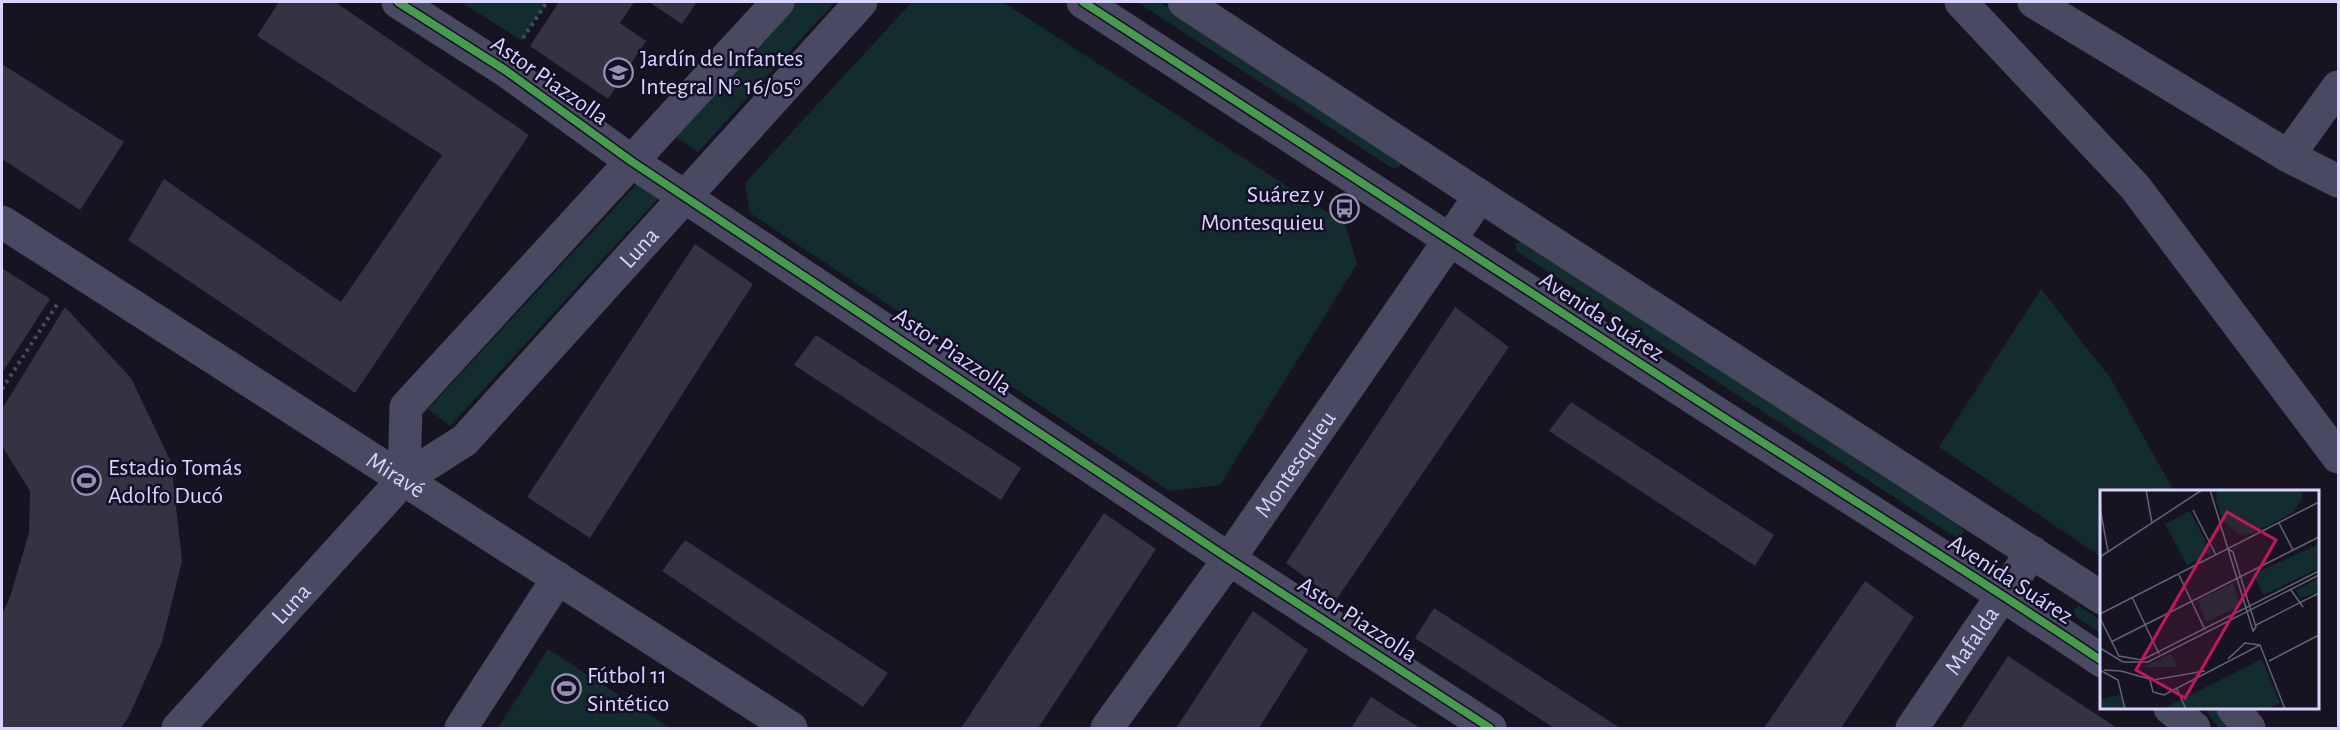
<svg xmlns="http://www.w3.org/2000/svg" width="2340" height="730" viewBox="0 0 2340 730" font-family="'Alegreya Sans',sans-serif">
  <rect width="100%" height="100%" fill="#161421"/>
  <g fill="#132c2d">
    <path d="M461 2H547L522 41Z"/>
    <path d="M793 2H835L698 152 673 135Z"/>
    <path d="M912 2H1003L1345 224 1357 264 1220 485 1169 491 750 213 745 183Z"/>
    <path d="M1137 2H1160L1400 158 1401 162 1400 167 1392 168Z"/>
    <path d="M644 176 666 190 450 426 428 409Z"/>
    <path d="M1521 241 1961 527 1964 532 1961 536 1955 537 1518 252 1516 249V244Z"/>
    <path d="M2041 289 2111 379 2174 491 2102 492 2101 557 1939 447Z"/>
    <path d="M2079 606 2101 621V633L2076 617 2073 610Z"/>
    <path d="M548 649 670 728H498Z"/>
    <path d="M2204 708H2215L2228 728H2219Z"/>
  </g>
  <g fill="#343243">
    <path d="M279 2H335L529 135 355 393 128 240 164 179 341 302 442 155 257 36Z"/>
    <path d="M559 2H634L620 23 646 41 608 99 530 46Z"/>
    <path d="M649 2H697L682 24Z"/>
    <path d="M2 64 124 142 80 210 2 159Z"/>
    <path d="M695 244 753 284 590 538 527 497Z"/>
    <path d="M2 268 50 299 2 373Z"/>
    <path d="M65 307 131 378 171 462 182 561 162 642 129 716 121 728H2V614L10 597 29 533 30 491 2 446V409Z"/>
    <path d="M1455 307 1509 347 1336 600 1286 563Z"/>
    <path d="M816 335 1021 468 1001 500 794 365Z"/>
    <path d="M1571 402 1774 535 1755 566 1549 431Z"/>
    <path d="M1104 513 1156 549 1038 728H961Z"/>
    <path d="M685 540 888 673 863 707 662 571Z"/>
    <path d="M1865 581 1914 617 1841 728H1764Z"/>
    <path d="M1434 608 1620 728H1554L1415 638Z"/>
    <path d="M1253 611 1308 650 1259 728H1176Z"/>
    <path d="M2008 656 2117 728H1961Z"/>
    <path d="M1371 697 1420 728H1351Z"/>
  </g>
  <g fill="none" stroke-linecap="round" stroke-linejoin="round">
    <g stroke="#44505f" stroke-width="4" stroke-dasharray="3 4.5" stroke-linecap="butt">
      <path d="M523 38 547 2"/>
      <path d="M2 389 58 303"/>
    </g>
    <g stroke="#4a4962" stroke-width="33">
      <path d="M398 2 505 70 631 161 1229 559 1490 728"/>
      <path d="M1083 2C1286 133 1488 266 1692 397 1828 485 1967 570 2102 661"/>
      <path d="M1184 2 1480 196 2102 598"/>
      <path d="M1961 2 2135 187 2338 457"/>
      <path d="M2034 2 2288 156 2338 181"/>
      <path d="M2288 156 2338 87"/>
      <path id="s1" d="M2 222 791 728"/>
      <path d="M404 479 406 407 778 2"/>
      <path d="M2170 708 2194 728"/>
      <path d="M2233 708 2249 728"/>
      <path id="s2" d="M178 728 404 479 465 440 861 2"/>
      <path d="M461 728 558 578"/>
      <path id="s3" d="M1107 728 1229 559 1480 196"/>
      <path id="s4" d="M1912 728 2032 552"/>
    </g>
    <defs>
      <g id="cycleway">
        <path d="M398 2 505 70 631 161 1229 559 1490 728"/>
        <path d="M1083 2C1286 133 1488 266 1692 397 1828 485 1967 570 2102 661"/>
      </g>
    </defs>
    <use href="#cycleway" stroke="#130f26" stroke-width="11"/>
    <use href="#cycleway" stroke="#469c4c" stroke-width="8"/>
  </g>
  <defs>
    <symbol id="school-ring" viewBox="-11 -11 22 22"><circle r="9.5" fill="#130f26" stroke="#9591b1" stroke-width="1.5"/><path d="M0-5L7-2L0 1L-7-2ZM-4 1L0 2.5L4 1V4Q0 6-4 4Z" fill="#9591b1"/></symbol>
    <symbol id="bus-ring" viewBox="-11 -11 22 22"><circle r="9.5" fill="#130f26" stroke="#9591b1" stroke-width="1.5"/><path d="M-5-6H5V4H4V6H2V4H-2V6H-4V4H-5ZM-3.5-4V0h7V-4ZM-3.5 1.2v1.5H-2V1.2ZM2 1.2v1.5H3.5V1.2Z" fill="#9591b1"/></symbol>
    <symbol id="stadium-ring" viewBox="-11 -11 22 22"><circle r="9.5" fill="#130f26" stroke="#9591b1" stroke-width="1.5"/><path d="M0-5a6.5 5 0 1 0 0 10a6.5 5 0 1 0 0-10ZM-3.5-1.8h7v3.6h-7Z" fill="#9591b1"/></symbol>
  </defs>
  <g fill-rule="evenodd">
    <use href="#school-ring" x="602" y="56" width="33" height="33"/>
    <use href="#bus-ring" x="1328" y="192" width="33" height="33"/>
    <use href="#stadium-ring" x="70" y="464" width="33" height="33"/>
    <use href="#stadium-ring" x="550" y="672" width="33" height="33"/>
  </g>
  <g text-anchor="middle" stroke-width="5" stroke-linejoin="round" paint-order="stroke">
    <g font-size="24" fill="#d9d4ff" stroke="#130f26" text-anchor="start">
      <text x="640" y="66">Jardín de Infantes<tspan x="640" dy="28">Integral N° 16/05°</tspan></text>
      <text x="1324" y="202" text-anchor="end">Suárez y<tspan x="1324" dy="28">Montesquieu</tspan></text>
      <text x="108" y="475">Estadio Tomás<tspan x="108" dy="28">Adolfo Ducó</tspan></text>
      <text x="587" y="683">Fútbol 11<tspan x="587" dy="28">Sintético</tspan></text>
    </g>
    <g font-size="24" fill="#d9d4ff" stroke="#130f26">
      <text transform="translate(550 80) rotate(35)" y="8">Astor Piazzolla</text>
      <text dy="8" stroke="none"><textPath href="#s2" startOffset="668">Luna</textPath></text>
      <text transform="translate(1602 316) rotate(33)" y="8">Avenida Suárez</text>
      <text transform="translate(953 351) rotate(34)" y="8">Astor Piazzolla</text>
      <text dy="8" stroke="none"><textPath href="#s3" startOffset="324">Montesquieu</textPath></text>
      <text dy="8" stroke="none"><textPath href="#s1" startOffset="468">Miravé</textPath></text>
      <text transform="translate(2011 579) rotate(33)" y="8">Avenida Suárez</text>
      <text dy="8" stroke="none"><textPath href="#s2" startOffset="168">Luna</textPath></text>
      <text transform="translate(1358 619) rotate(33)" y="8">Astor Piazzolla</text>
      <text dy="8" stroke="none"><textPath href="#s4" startOffset="106">Mafalda</textPath></text>
    </g>
  </g>
  <g transform="translate(2100 490)">
    <rect width="219" height="219" fill="#161421"/>
    <path d="M117 0H202V9L192 23 153 43 139 44 123 31 116 11ZM90 21 111 62 87 75 65 34ZM219 50V78L164 105 153 84 215 56ZM219 88V102L200 108 196 100ZM133 93 140 116 106 132 98 110ZM71 164 77 177H44ZM162 169 180 213 168 219H62ZM21 205 24 219H0V209Z" fill="#132c2d"/>
    <path fill="none" stroke="#64617a" stroke-width="1.5" d="M46 0 52 33M110 0 153 141 156 137 133 62 128 59M0 17 8 62M93 20 116 65M179 33 193 60M0 67 102 0M79 85 105 140M191 100 203 117M32 107 59 164M0 124 219 12M0 128 19 166 42 170 219 81M156 135 219 103M11 152 219 47M0 158 23 172H48L219 85M128 169 145 153 160 155M169 171 219 145M0 180 18 190 25 219M4 180 21 181 53 190 105 181M50 190 53 202 64 205 160 155 185 219M77 199 86 219"/>
    <path fill="#c2185b" fill-opacity="0.15" stroke="#c2185b" stroke-width="3" d="M127 22 176 50 85 208 36 180Z"/>
    <rect width="219" height="219" fill="none" stroke="#d9d4ff" stroke-width="3"/>
  </g>
  <rect width="2340" height="730" fill="none" stroke="#d9d4ff" stroke-width="6"/>
</svg>
